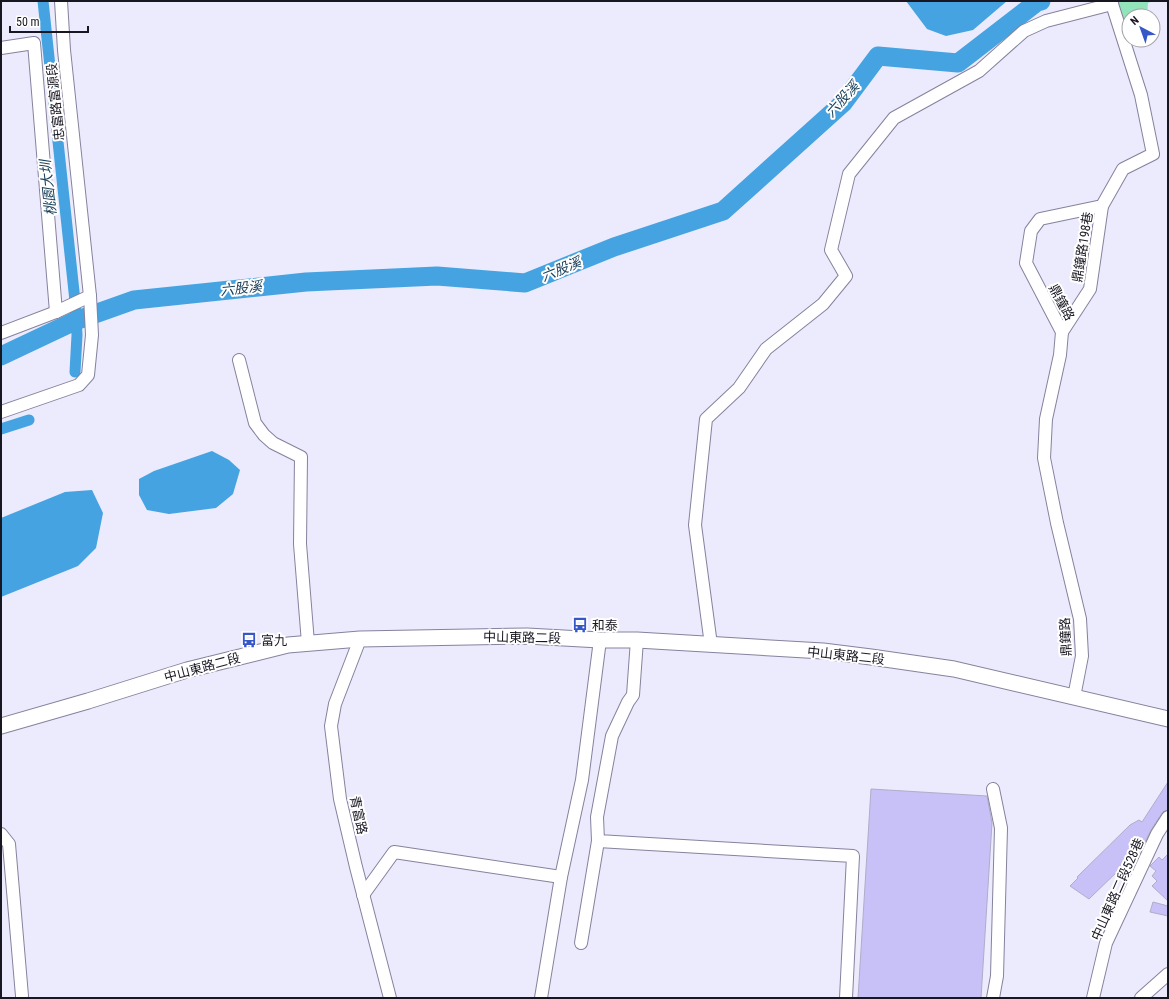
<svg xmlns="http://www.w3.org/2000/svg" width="1169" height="999" viewBox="0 0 1169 999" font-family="'Roboto Condensed','Noto Sans TC',sans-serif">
  <rect width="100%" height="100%" fill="#eceafd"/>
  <path fill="#92e4ba" d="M1117 1H1152L1148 3 1147 16H1129V32Z"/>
  <g fill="#44a3e0">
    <path d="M906 1H1007L973 30 946 36 927 29Z"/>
    <path d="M212 451 229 460 240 470 233 494 216 508 169 514 147 510 139 495V479L154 471Z"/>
    <path d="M92 490 103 513 96 548 78 566 1 597V518L65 492Z"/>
  </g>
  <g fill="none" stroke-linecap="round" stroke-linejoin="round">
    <g stroke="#44a3e0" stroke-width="11">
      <path d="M43 1 75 301 77 335 75 372"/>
      <path d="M1 429 29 420"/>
    </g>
    <path stroke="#44a3e0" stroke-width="19" d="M1 356 75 321 134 300 306 282 437 276 525 283 614 247 723 211 843 103 878 56 958 63 1037 2 1041 1"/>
  </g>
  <g fill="#c8c1f7" stroke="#b0acc9">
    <path d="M1168 782V810L1164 811 1162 813 1151 830 1142 848 1127 863 1128 864 1123 870 1121 868 1089 899 1070 886 1078 878 1077 877 1130 825 1139 820 1142 822Z"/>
    <path d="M871 789 987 796 992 823 981 998H858Z"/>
    <path d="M1168 854V901L1152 886 1157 881 1152 876 1156 871 1150 866 1159 857 1162 860Z"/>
    <path d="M1153 902 1168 906V916L1150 912Z"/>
  </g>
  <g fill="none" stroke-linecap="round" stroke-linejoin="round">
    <defs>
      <g id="minor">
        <path d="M1 48 34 43 56 312"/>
        <path d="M1062 332 1090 289 1102 206"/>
        <path d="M1 333 56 312 90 296"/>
        <path d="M239 360 255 423 264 435 273 443 301 457 300 544 308 643"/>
        <path d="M1 412 79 385 88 375 92 335 90 296 64 50 61 1"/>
        <path d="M360 639 335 704 331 726 340 799 356 867 390 998"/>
        <path d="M637 640 633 695 628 702 612 736 597 817 598 841 853 856 846 998"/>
        <path d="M711 645 695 525 706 419 739 388 766 349 823 304 846 276 831 250 849 174 894 118 979 71 1024 31 1046 21 1112 4"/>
        <path d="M1074 697 1082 656 1080 619 1057 523 1044 458 1046 419 1060 355 1062 332 1026 263 1031 231 1040 219 1102 206 1123 169 1153 154 1141 95 1112 4 1110 1"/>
        <path d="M1 834 9 844 22 996"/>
        <path d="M363 895 394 852 561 877"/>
        <path d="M581 943 598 841"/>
        <path d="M541 998 561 877 582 780 600 640"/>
        <path d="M993 998 997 976 1001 828 993 789"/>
        <path d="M1093 998 1106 943 1157 834 1168 817"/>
        <path d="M1141 998 1168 974"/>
      </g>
      <path id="major" d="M1 726 88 701 187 670 288 645 360 639 527 636 600 640H637L823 651 871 657 954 669 1168 719"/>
    </defs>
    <use href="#minor" stroke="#85829d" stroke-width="14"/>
    <use href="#major" stroke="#85829d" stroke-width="17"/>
    <use href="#minor" stroke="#fff" stroke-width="12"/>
    <use href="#major" stroke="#fff" stroke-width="15"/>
  </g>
  <defs>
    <symbol id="bus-bare" viewBox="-9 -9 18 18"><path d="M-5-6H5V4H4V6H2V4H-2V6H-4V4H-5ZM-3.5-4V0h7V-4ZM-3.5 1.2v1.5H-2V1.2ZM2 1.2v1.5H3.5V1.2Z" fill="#3657c8" stroke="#fff" stroke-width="2.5" paint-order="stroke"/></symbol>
  </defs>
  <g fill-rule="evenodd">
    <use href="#bus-bare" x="569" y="614" width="22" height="22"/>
    <use href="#bus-bare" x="238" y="629" width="22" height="22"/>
  </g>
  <g text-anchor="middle" stroke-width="4" stroke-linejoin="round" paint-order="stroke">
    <g font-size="13" fill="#181621" stroke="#fff">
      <text transform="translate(55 102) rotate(-96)" y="5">忠富路富源段</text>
      <text transform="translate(1082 247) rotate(-81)" y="5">鼎鐘路198巷</text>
      <text transform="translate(1062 302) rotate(62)" y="5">鼎鐘路</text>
      <text transform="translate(522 637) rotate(1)" y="5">中山東路二段</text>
      <text transform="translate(1065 637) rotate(-93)" y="5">鼎鐘路</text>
      <text transform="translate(846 655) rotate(6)" y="5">中山東路二段</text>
      <text transform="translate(202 667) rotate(-15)" y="5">中山東路二段</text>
      <text transform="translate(359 815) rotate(78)" y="5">青富路</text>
      <text transform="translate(1117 889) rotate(-66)" y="5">中山東路二段528巷</text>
    </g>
    <g font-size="13" fill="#181621" stroke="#fff" text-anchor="start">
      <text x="592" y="630">和泰</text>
      <text x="261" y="645">富九</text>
    </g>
    <g font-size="14" font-style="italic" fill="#1b415b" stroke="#fff">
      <text transform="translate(842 99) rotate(-48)" y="5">六股溪</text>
      <text transform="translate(48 188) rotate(-96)" y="5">桃園大圳</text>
      <text transform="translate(561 269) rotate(-22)" y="5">六股溪</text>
      <text transform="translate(241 288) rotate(-6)" y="5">六股溪</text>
    </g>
  </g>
  <rect width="1169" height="999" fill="none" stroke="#181621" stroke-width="4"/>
  <g transform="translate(1141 28) rotate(319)"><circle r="19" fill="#ffffff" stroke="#a3a2a6"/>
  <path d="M0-3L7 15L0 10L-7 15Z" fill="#3657c8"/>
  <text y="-6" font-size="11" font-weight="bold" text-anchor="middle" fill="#181621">N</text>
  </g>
  <path d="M10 26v6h78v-6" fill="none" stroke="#181621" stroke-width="2"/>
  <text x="16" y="26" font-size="12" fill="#181621" stroke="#ffffff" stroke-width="3" paint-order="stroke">50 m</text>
</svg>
